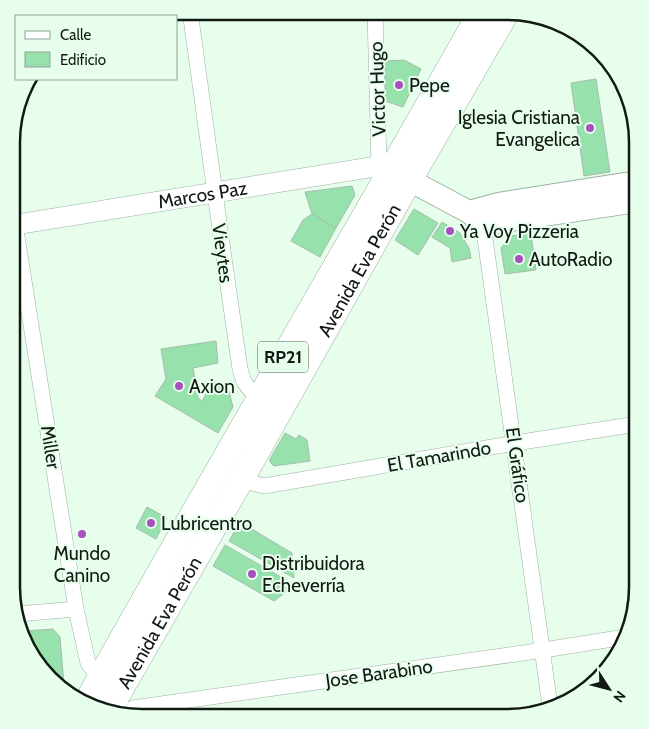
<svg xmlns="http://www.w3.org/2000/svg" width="649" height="729" viewBox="0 0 649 729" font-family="Cabin,sans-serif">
  <rect width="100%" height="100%" fill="#e7feed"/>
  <g fill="#97e1ad" stroke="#a7bcac">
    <path d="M404 60 421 69 403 107 385 101V61Z"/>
    <path d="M596 79 610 172 584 176 571 83Z"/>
    <path d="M352 186 355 195 336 228 312 214 305 192Z"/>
    <path d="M414 209 438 223 418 255 395 240Z"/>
    <path d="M312 214 336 228 320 257 291 241 303 220Z"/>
    <path d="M442 222 460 233 469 248 471 258 452 262 450 248 432 237Z"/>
    <path d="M531 233 536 270 505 274 501 248 511 236Z"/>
    <path d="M216 341 218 363 193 368 198 398 202 401 213 382 229 391 233 407 218 433 155 396 166 379 161 349Z"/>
    <path d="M285 433 296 439 299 435 307 440 310 461 274 466 270 462V459Z"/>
    <path d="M147 507 167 518 156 539 136 528Z"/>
    <path d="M240 522 292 553 294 578 229 541Z"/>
    <path d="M225 545 290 582 295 585 274 601 213 566Z"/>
    <path d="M53 629 60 637 64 685H60L33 659 24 631Z"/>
  </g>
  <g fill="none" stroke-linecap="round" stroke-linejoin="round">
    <defs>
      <g id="minor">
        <path d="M190 11 222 244 240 369 244 382 258 400"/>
        <path d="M375 12 379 166"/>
        <path d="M13 211 76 609 88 663 100 678"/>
        <path d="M483 224 550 706"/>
        <path d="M241 480 264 486 515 443 637 424"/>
        <path d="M18 614 76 609"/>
        <path d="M133 708 544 650 625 637"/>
      </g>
      <g id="tertiary">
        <path id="s1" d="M13 225 379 166 392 170"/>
      </g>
      <g id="secondary">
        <path d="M394 172 469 212 483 224 637 201"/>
        <path d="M469 212 498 204 637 182"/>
      </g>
      <g id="primary">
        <path d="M86 703C215 471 351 243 481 12"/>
        <path id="s2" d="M109 710 241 480 409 181 507 12"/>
      </g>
    </defs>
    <use href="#minor" stroke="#9bb1a1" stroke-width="16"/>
    <use href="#tertiary" stroke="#9bb1a1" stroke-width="21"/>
    <use href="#secondary" stroke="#9bb1a1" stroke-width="24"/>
    <use href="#primary" stroke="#9bb1a1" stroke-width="26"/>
    <use href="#minor" stroke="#fff" stroke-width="15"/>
    <use href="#tertiary" stroke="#fff" stroke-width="20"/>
    <use href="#secondary" stroke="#fff" stroke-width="22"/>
    <use href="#primary" stroke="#fff" stroke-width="25"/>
  </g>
  <g fill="#a850bd" stroke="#e7feed" stroke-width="2">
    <circle cx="399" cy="85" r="5"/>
    <circle cx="590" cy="128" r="5"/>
    <circle cx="450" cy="231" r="5"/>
    <circle cx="519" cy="259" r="5"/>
    <circle cx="179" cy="386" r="5"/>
    <circle cx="151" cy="523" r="5"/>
    <circle cx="82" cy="534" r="5"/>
    <circle cx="252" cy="574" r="5"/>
  </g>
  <g text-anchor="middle" stroke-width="4" stroke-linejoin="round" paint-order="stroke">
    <rect fill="#e7feed" stroke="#515e54" stroke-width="1" x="258" y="341.5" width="50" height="31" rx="4"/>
    <g font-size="18" font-weight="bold" fill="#111913">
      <text x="283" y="363">RP21</text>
    </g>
    <g font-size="19" fill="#111913" stroke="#e7feed" text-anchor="start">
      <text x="409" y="92">Pepe</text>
      <text x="580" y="124" text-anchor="end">Iglesia Cristiana<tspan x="580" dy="22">Evangelica</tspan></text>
      <text x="460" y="238">Ya Voy Pizzeria</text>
      <text x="529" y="266">AutoRadio</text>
      <text x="189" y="393">Axion</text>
      <text x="161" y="530">Lubricentro</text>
      <text x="82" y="560" text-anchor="middle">Mundo<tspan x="82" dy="22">Canino</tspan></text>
      <text x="262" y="570">Distribuidora<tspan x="262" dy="22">Echeverría</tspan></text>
    </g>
    <g font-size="19" fill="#111913" stroke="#e7feed">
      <text transform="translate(377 89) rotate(-92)" y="7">Victor Hugo</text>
      <text dy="7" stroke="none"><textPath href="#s1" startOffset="192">Marcos Paz</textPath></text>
      <text transform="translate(223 253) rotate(82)" y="7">Vieytes</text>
      <text dy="7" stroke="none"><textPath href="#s2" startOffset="506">Avenida Eva Perón</textPath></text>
      <text transform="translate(51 447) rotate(81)" y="7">Miller</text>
      <text transform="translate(439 456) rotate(-10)" y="7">El Tamarindo</text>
      <text transform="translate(518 465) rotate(82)" y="7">El Gráfico</text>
      <text dy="7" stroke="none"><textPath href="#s2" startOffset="101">Avenida Eva Perón</textPath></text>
      <text transform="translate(379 673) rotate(-8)" y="7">Jose Barabino</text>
    </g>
  </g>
  <path d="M0 0H649V729H0ZM142 20H507A122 122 0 0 1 629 142V587A122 122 0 0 1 507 709H142A122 122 0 0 1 20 587V142A122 122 0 0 1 142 20Z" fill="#e7feed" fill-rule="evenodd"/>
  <path fill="none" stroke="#111913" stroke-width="2.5" d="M142 20H507A122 122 0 0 1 629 142V587A122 122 0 0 1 507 709H142A122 122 0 0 1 20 587V142A122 122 0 0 1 142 20Z"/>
  <rect x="15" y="15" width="162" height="65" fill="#e7feed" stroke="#91a296"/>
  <rect x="25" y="31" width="25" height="8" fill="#ffffff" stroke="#91a296"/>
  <text x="60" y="40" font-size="15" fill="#111913">Calle</text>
  <rect x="25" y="52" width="25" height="15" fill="#97e1ad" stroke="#91a296"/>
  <text x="60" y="65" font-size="15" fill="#111913">Edificio</text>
  <g transform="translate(609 689) rotate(126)" stroke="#e7feed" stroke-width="4" paint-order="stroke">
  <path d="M0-4L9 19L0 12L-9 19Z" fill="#111913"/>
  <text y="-8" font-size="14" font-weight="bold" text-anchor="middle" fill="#111913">N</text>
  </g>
</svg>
